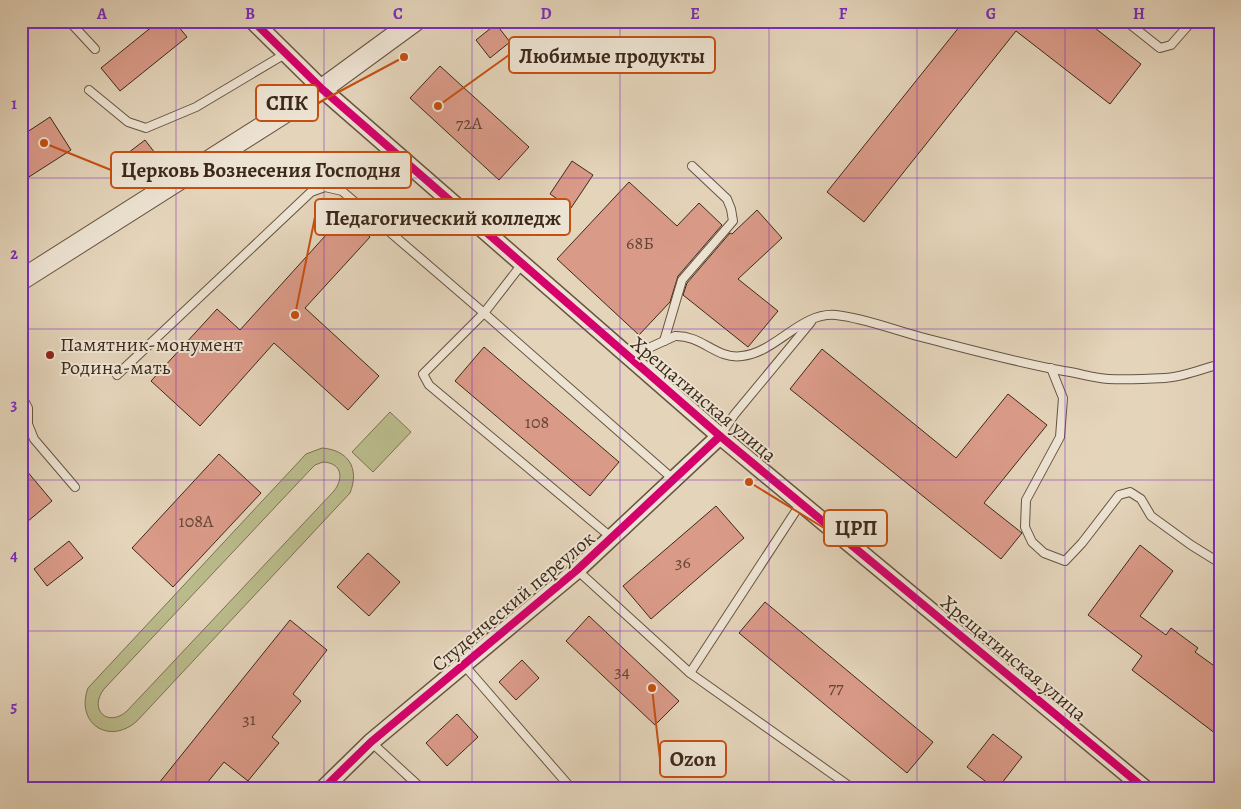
<svg xmlns="http://www.w3.org/2000/svg" width="1241" height="809" viewBox="0 0 1241 809" font-family="Alegreya,serif">
  <rect width="100%" height="100%" fill="#e4d4ba"/>
  <filter id="stains"><feTurbulence type="fractalNoise" baseFrequency=".004" numOctaves="4"/><feColorMatrix values="0 0 0 0 .2 0 0 0 0 .09 0 0 0 0 .02 0 0 0 .5 -.17"/></filter>
  <radialGradient id="worn" r=".72"><stop offset=".6" stop-color="#630" stop-opacity="0"/><stop offset="1" stop-color="#630" stop-opacity=".3"/></radialGradient>
  <g fill="#babb8b" stroke="#7b7252" fill-rule="evenodd">
    <path d="M390 412 411 432 373 472 352 452Z"/>
    <path d="M322 448C348 450 360 468 350 493L137 721C109 746 75 723 88 688L306 454ZM323 462C342 463 344 478 334 491L127 711C108 728 88 710 104 689L310 470 315 465Z"/>
  </g>
  <g fill="#da9a88" stroke="#3c291a">
    <path d="M159 21H174L187 37 120 91 101 68Z"/>
    <path d="M964 21H1086L1141 64 1110 104 1016 31 864 222 827 192Z"/>
    <path d="M496 24 510 42 490 58 476 40Z"/>
    <path d="M440 66 529 147 499 180 410 98Z"/>
    <path d="M50 117 71 150 21 182V136Z"/>
    <path d="M145 140 155 153 134 169 124 156Z"/>
    <path d="M572 161 593 175 571 208 550 194Z"/>
    <path d="M629 182 677 226 699 203 722 225 678 276 670 302 639 335 557 259Z"/>
    <path d="M757 210 782 238 738 279 778 311 748 347 683 295 687 283 730 233 732 234Z"/>
    <path d="M345 214 370 237 305 308 379 376 348 410 274 343 200 426 151 381 217 309 240 330Z"/>
    <path d="M484 347 619 462 590 496 455 381Z"/>
    <path d="M822 349 956 458 1008 394 1047 425 984 503 1022 533 1001 559 790 389Z"/>
    <path d="M219 454 261 493 173 587 132 548Z"/>
    <path d="M21 464 52 501 21 527Z"/>
    <path d="M716 506 744 538 651 619 623 586Z"/>
    <path d="M69 541 83 558 47 586 34 569Z"/>
    <path d="M1140 545 1173 571 1140 616 1166 635 1171 628 1198 648 1195 652 1220 670V737L1132 670 1142 656 1088 615Z"/>
    <path d="M368 553 400 582 369 616 337 587Z"/>
    <path d="M765 602 933 742 907 773 739 633Z"/>
    <path d="M589 616 679 701 655 725 566 641Z"/>
    <path d="M290 620 327 650 293 694 301 701 272 737 279 743 248 781 224 762 203 788H155Z"/>
    <path d="M522 660 539 678 516 700 499 682Z"/>
    <path d="M457 714 478 737 447 766 426 743Z"/>
    <path d="M993 734 1022 757 998 788H994L967 767Z"/>
  </g>
  <g fill="none" stroke-linecap="round" stroke-linejoin="round">
    <defs>
      <g id="service">
        <path d="M69 21 95 49"/>
        <path d="M1126 21 1160 48 1171 45 1192 21"/>
        <path d="M89 90 128 122 146 128 196 107 285 54"/>
        <path d="M522 264 484 313 423 374 429 385 612 538"/>
        <path d="M664 341 682 280 733 221 731 209 727 199 692 166"/>
        <path d="M629 357 675 336C702 335 717 360 742 356 777 352 800 312 836 315 864 318 894 330 921 337 968 349 1015 362 1064 371 1078 373 1094 378 1108 379 1127 380 1147 379 1165 378 1183 377 1202 369 1220 364"/>
        <path d="M1051 368 1063 398 1060 437 1026 500 1025 527 1032 542 1044 553 1065 561 1082 543 1119 495 1130 492 1141 499 1151 516 1191 545 1220 563"/>
        <path d="M117 375 311 192 325 187 342 191 484 313 673 479"/>
        <path d="M21 395 28 408V424L34 439 75 487"/>
        <path d="M720 436 734 415 811 322"/>
        <path d="M577 570 690 673 852 788"/>
        <path d="M464 665 571 788"/>
        <path d="M690 673 801 503"/>
        <path d="M371 742 421 788"/>
      </g>
      <g id="minor">
        <path d="M253 21 322 89 720 436 1144 788"/>
        <path d="M324 788 371 742 577 570 720 436"/>
      </g>
      <path id="tertiary" d="M21 280 322 89 415 21"/>
    </defs>
    <use href="#service" stroke="#665442" stroke-width="10"/>
    <use href="#minor" stroke="#665442" stroke-width="19"/>
    <use href="#tertiary" stroke="#665442" stroke-width="22"/>
    <use href="#service" stroke="#ede3d2" stroke-width="8"/>
    <use href="#minor" stroke="#ede3d2" stroke-width="16"/>
    <use href="#tertiary" stroke="#ede3d2" stroke-width="20"/>
    <defs>
      <g id="cycleway">
        <path d="M253 21 322 89 720 436 1144 788"/>
        <path d="M324 788 371 742 577 570 720 436"/>
      </g>
    </defs>
    <use href="#cycleway" stroke="#ede3d2" stroke-width="11"/>
    <use href="#cycleway" stroke="#d6006c" stroke-width="8"/>
  </g>
  <path fill="none" stroke="#7b2cbf" stroke-width="1" stroke-opacity="0.55" d="M176 21V788M324 21V788M472 21V788M620 21V788M769 21V788M917 21V788M1065 21V788M21 178H1220M21 329H1220M21 480H1220M21 631H1220"/>
  <circle fill="#8f2418" stroke="#ede3d2" stroke-width="2" cx="50" cy="355" r="5"/>
  <g text-anchor="middle" stroke-width="4" stroke-linejoin="round" paint-order="stroke">
    <g font-size="18" fill="#644536">
      <text x="469" y="129">72А</text>
      <text x="640" y="249">68Б</text>
      <text x="537" y="428">108</text>
      <text x="196" y="527">108А</text>
      <text x="683" y="568">36</text>
      <text x="622" y="677">34</text>
      <text x="836" y="693">77</text>
      <text x="249" y="725">31</text>
    </g>
    <g font-size="20" fill="#3c291a" stroke="#ede3d2" text-anchor="start">
      <text x="60" y="351">Памятник-монумент<tspan x="60" dy="23">Родина-мать</tspan></text>
    </g>
    <g font-size="20" fill="#3c291a" stroke="#ede3d2">
      <text transform="translate(704 399) rotate(40)" y="7">Хрещатинская улица</text>
      <text transform="translate(513 601) rotate(-40)" y="7">Студенческий переулок</text>
      <text transform="translate(1014 658) rotate(40)" y="7">Хрещатинская улица</text>
    </g>
  </g>
  <path fill="none" stroke="#c64f0f" stroke-width="2" d="M438 106L509 55M404 57L318 103M44 143L111 170M295 315L315 217M749 482L824 528M652 688L660 759"/>
  <g fill="#c64f0f" stroke="#ede3d2" stroke-width="2">
    <circle cx="438" cy="106" r="5"/>
    <circle cx="404" cy="57" r="5"/>
    <circle cx="44" cy="143" r="5"/>
    <circle cx="295" cy="315" r="5"/>
    <circle cx="749" cy="482" r="5"/>
    <circle cx="652" cy="688" r="5"/>
  </g>
  <g fill="#ede3d2" stroke="#c64f0f" stroke-width="2">
    <rect x="509" y="37" width="206" height="36" rx="5"/>
    <rect x="256" y="85" width="62" height="36" rx="5"/>
    <rect x="111" y="152" width="300" height="36" rx="5"/>
    <rect x="315" y="199" width="255" height="36" rx="5"/>
    <rect x="824" y="510" width="63" height="36" rx="5"/>
    <rect x="660" y="741" width="66" height="36" rx="5"/>
  </g>
  <g font-size="21" text-anchor="middle" font-weight="bold" fill="#3c291a">
    <text x="612" y="63">Любимые продукты</text>
    <text x="287" y="110">СПК</text>
    <text x="261" y="177">Церковь Вознесения Господня</text>
    <text x="443" y="225">Педагогический колледж</text>
    <text x="856" y="535">ЦРП</text>
    <text x="693" y="766">Ozon</text>
  </g>
  <rect width="1241" height="809" fill="none" stroke="#e4d4ba" stroke-width="55"/>
  <rect x="28" y="28" width="1186" height="754" fill="none" stroke="#7b2cbf" stroke-width="2"/>
  <g font-size="16" text-anchor="middle" font-weight="bold" fill="#7b2cbf">
    <text x="102" y="19">A</text>
    <text x="250" y="19">B</text>
    <text x="398" y="19">C</text>
    <text x="546" y="19">D</text>
    <text x="695" y="19">E</text>
    <text x="843" y="19">F</text>
    <text x="991" y="19">G</text>
    <text x="1139" y="19">H</text>
    <text x="14" y="109">1</text>
    <text x="14" y="259">2</text>
    <text x="14" y="410">3</text>
    <text x="14" y="561">4</text>
    <text x="14" y="712">5</text>
  </g>
  <rect width="100%" height="100%" filter="url(#stains)"/>
  <rect width="100%" height="100%" fill="url(#worn)"/>
</svg>
